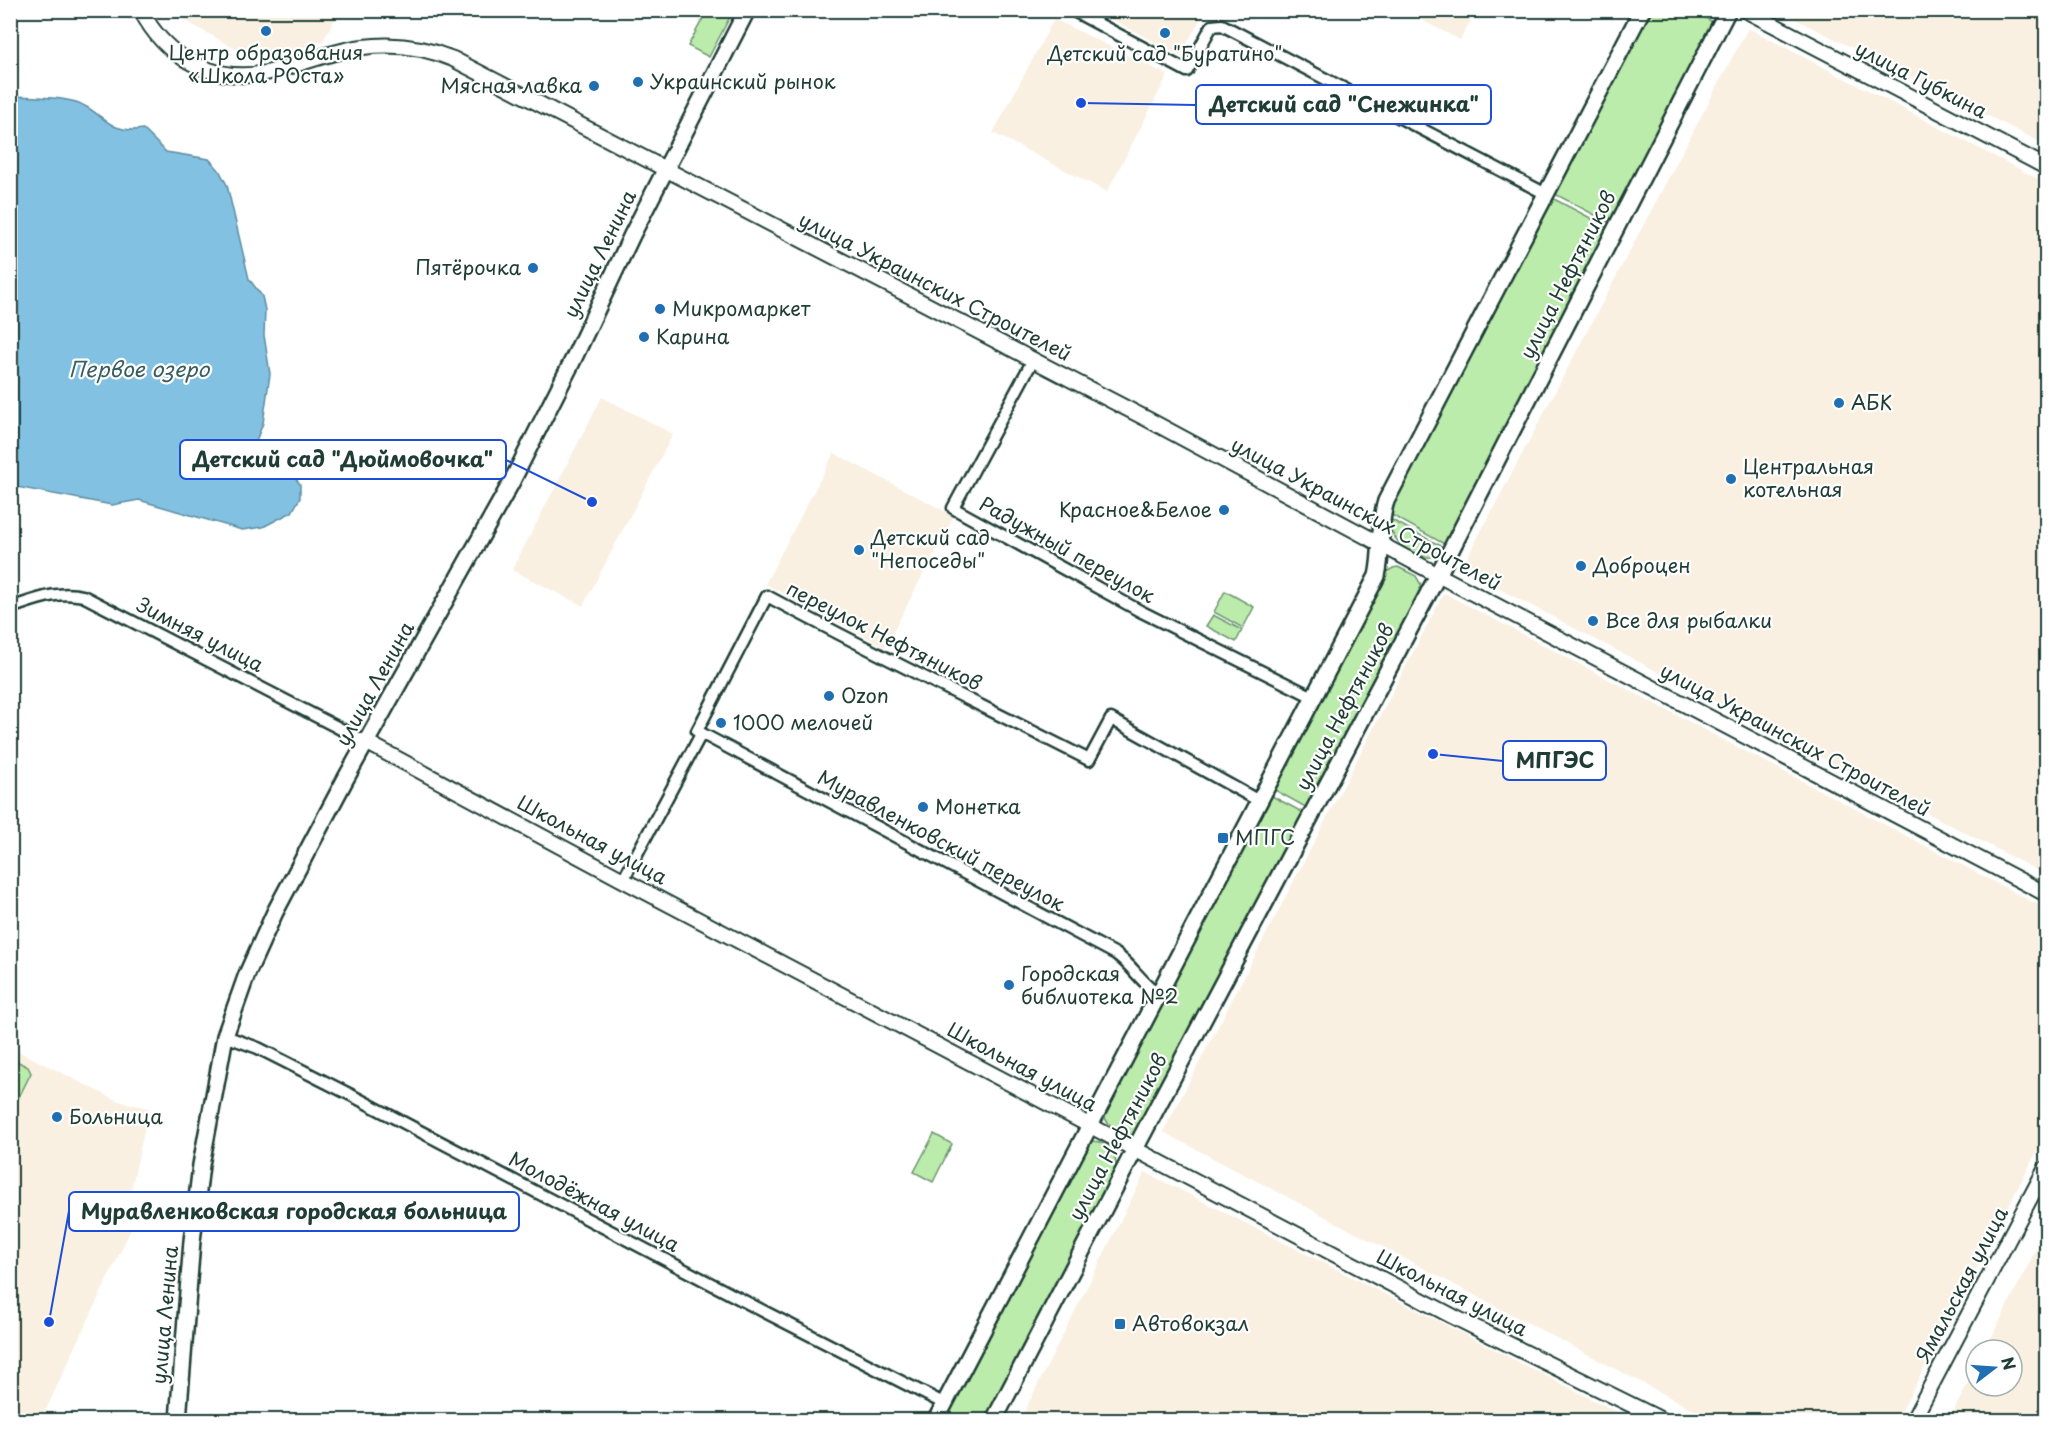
<svg xmlns="http://www.w3.org/2000/svg" width="2057" height="1431" viewBox="0 0 2057 1431" font-family="'Playpen Sans',sans-serif">
  <rect width="100%" height="100%" fill="#fff"/>
  <filter id="ink" filterUnits="userSpaceOnUse"><feTurbulence type="fractalNoise" baseFrequency=".0167" numOctaves="2"/><feDisplacementMap in="SourceGraphic" scale="12" xChannelSelector="R" yChannelSelector="G"/><feConvolveMatrix kernelMatrix="1 2 1 2 8 2 1 2 1" color-interpolation-filters="sRGB"/></filter>
  <g filter="url(#ink)">
    <g fill="#f9f0e2">
      <path d="M188 11H339L323 41 256 61 186 21 191 12Z"/>
      <path d="M1097 11H1205L1180 56Z"/>
      <path d="M1404 11H1476L1460 40Z"/>
      <path d="M1779 11H2046V145Z"/>
      <path d="M1054 19 1168 75 1107 192 993 133Z"/>
      <path d="M1748 28 2046 183V875L1461 569Z"/>
      <path d="M602 397 673 434 583 606 512 570Z"/>
      <path d="M834 453 954 516 885 647 765 584Z"/>
      <path d="M1444 593 2046 909V1134L1897 1420H1713L1163 1132Z"/>
      <path d="M10 1047 118 1101 149 1108 125 1218 134 1223 41 1420H11Z"/>
      <path d="M1145 1172 1633 1420H1020Z"/>
      <path d="M2046 1230V1420H1949L1976 1367V1386H2012V1350H1985Z"/>
    </g>
    <g fill="#bbecab" stroke="#6d9470" stroke-width="1.5">
      <path d="M707 11H733L709 57 688 46Z"/>
      <path d="M1648 11H1692L1715 23 1610 223 1555 194Z"/>
      <path d="M1552 198 1608 227 1446 545 1388 513 1390 508Z"/>
      <path d="M1388 518 1445 548C1434 568 1402 551 1394 536 1390 531 1389 524 1388 518Z"/>
      <path d="M1398 567 1416 576 1423 588 1309 809 1273 789 1385 573 1393 568Z"/>
      <path d="M1225 591 1254 607 1243 628 1214 612Z"/>
      <path d="M1213 615 1242 630 1236 642 1206 626Z"/>
      <path d="M1270 795 1306 814 1137 1133 1133 1136C1123 1135 1106 1126 1104 1115Z"/>
      <path d="M11 1058 28 1067 31 1073 11 1113Z"/>
      <path d="M934 1134 952 1144 933 1182 914 1172Z"/>
      <path d="M1092 1141C1110 1142 1117 1154 1116 1170L984 1420H945L1088 1144Z"/>
    </g>
    <path fill="#83c1e3" stroke="#5b8c9d" stroke-width="1.5" d="M11 96C32 97 55 96 76 102 103 111 107 135 143 129L166 152 209 159 219 170 227 185 249 279 262 296 265 310 264 335 270 374 263 423 256 441 258 450 263 458 294 476 300 484V498L292 512 263 527 242 530 139 500 112 505 11 486Z"/>
    <g fill="none" stroke-linecap="round" stroke-linejoin="round">
      <defs>
        <g id="minor">
          <path d="M1072 10 1187 71 1209 31 1212 26 1222 25 1546 194"/>
          <path d="M1033 360 953 508 1140 611 1313 697"/>
          <path d="M10 608C35 600 57 590 83 596L366 742"/>
          <path d="M623 880 701 734"/>
          <path d="M1159 994C1142 984 1133 966 1116 954L697 731 767 596C873 653 981 705 1089 760L1111 719 1259 801"/>
          <path d="M225 1036 258 1048 349 1094 765 1312 945 1404"/>
        </g>
        <g id="tertiary">
          <path d="M141 10C165 58 212 83 266 73 298 66 329 51 363 47 394 43 424 47 453 59L1149 420 1438 575 2046 894"/>
          <path d="M1745 10 2046 167"/>
          <path d="M366 742 623 880 1452 1316 1662 1420"/>
          <path d="M1913 1420 2046 1168"/>
        </g>
        <g id="secondary">
          <path d="M178 1420 192 1241 201 1165 225 1036 247 974 275 912 346 778 511 483 572 362 632 235 747 10"/>
          <path d="M936 1420 1377 576C1383 551 1378 525 1386 501L1642 10"/>
          <path d="M994 1420 1135 1149 1438 575 1728 10"/>
        </g>
      </defs>
      <use href="#minor" stroke="#1f3d34" stroke-width="15"/>
      <use href="#tertiary" stroke="#1f3d34" stroke-width="18"/>
      <use href="#secondary" stroke="#1f3d34" stroke-width="20"/>
      <use href="#minor" stroke="#fff" stroke-width="10"/>
      <use href="#tertiary" stroke="#fff" stroke-width="14"/>
      <use href="#secondary" stroke="#fff" stroke-width="15"/>
    </g>
  </g>
  <g fill="#1f6fb2" stroke="#fff" stroke-width="2">
    <circle cx="266" cy="31" r="6"/>
    <circle cx="1165" cy="33" r="6"/>
    <circle cx="638" cy="82" r="6"/>
    <circle cx="594" cy="86" r="6"/>
    <circle cx="533" cy="268" r="6"/>
    <circle cx="660" cy="309" r="6"/>
    <circle cx="644" cy="337" r="6"/>
    <circle cx="1839" cy="403" r="6"/>
    <circle cx="1731" cy="479" r="6"/>
    <circle cx="1224" cy="510" r="6"/>
    <circle cx="859" cy="550" r="6"/>
    <circle cx="1581" cy="566" r="6"/>
    <circle cx="1593" cy="621" r="6"/>
    <circle cx="829" cy="696" r="6"/>
    <circle cx="721" cy="723" r="6"/>
    <circle cx="923" cy="807" r="6"/>
    <rect x="1217" y="832" width="12" height="12" rx="3"/>
    <circle cx="1009" cy="985" r="6"/>
    <circle cx="57" cy="1117" r="6"/>
    <rect x="1114" y="1318" width="12" height="12" rx="3"/>
  </g>
  <g text-anchor="middle" stroke-width="4.5" stroke-linejoin="round" paint-order="stroke">
    <g font-size="20" fill="#1f3d34" stroke="#fff" text-anchor="start">
      <text x="266" y="60" text-anchor="middle">Центр образования<tspan x="266" dy="23">«Школа РОста»</tspan></text>
      <text x="1165" y="61" text-anchor="middle">Детский сад "Буратино"</text>
      <text x="650" y="89">Украинский рынок</text>
      <text x="582" y="93" text-anchor="end">Мясная лавка</text>
      <text x="521" y="275" text-anchor="end">Пятёрочка</text>
      <text x="672" y="316">Микромаркет</text>
      <text x="656" y="344">Карина</text>
      <text x="1851" y="410">АБК</text>
      <text x="1743" y="474">Центральная<tspan x="1743" dy="23">котельная</tspan></text>
      <text x="1212" y="517" text-anchor="end">Красное&amp;Белое</text>
      <text x="871" y="545">Детский сад<tspan x="871" dy="23">"Непоседы"</tspan></text>
      <text x="1593" y="573">Доброцен</text>
      <text x="1605" y="628">Все для рыбалки</text>
      <text x="841" y="703">Ozon</text>
      <text x="733" y="730">1000 мелочей</text>
      <text x="935" y="814">Монетка</text>
      <text x="1235" y="845">МПГС</text>
      <text x="1021" y="981">Городская<tspan x="1021" dy="23">библиотека №2</tspan></text>
      <text x="69" y="1124">Больница</text>
      <text x="1132" y="1331">Автовокзал</text>
    </g>
    <g font-size="20" fill="#1f3d34" stroke="#fff">
      <text transform="translate(1921 80) rotate(27)" y="7">улица Губкина</text>
      <text transform="translate(600 254) rotate(-64)" y="7">улица Ленина</text>
      <text transform="translate(1568 275) rotate(-63)" y="7">улица Нефтяников</text>
      <text transform="translate(935 287) rotate(27)" y="7">улица Украинских Строителей</text>
      <text transform="translate(1366 514) rotate(28)" y="7">улица Украинских Строителей</text>
      <text transform="translate(1067 550) rotate(29)" y="7">Радужный переулок</text>
      <text transform="translate(200 635) rotate(27)" y="7">Зимняя улица</text>
      <text transform="translate(884 636) rotate(27)" y="7">переулок Нефтяников</text>
      <text transform="translate(375 684) rotate(-61)" y="7">улица Ленина</text>
      <text transform="translate(1345 707) rotate(-62)" y="7">улица Нефтяников</text>
      <text transform="translate(1795 740) rotate(28)" y="7">улица Украинских Строителей</text>
      <text transform="translate(592 840) rotate(28)" y="7">Школьная улица</text>
      <text transform="translate(941 841) rotate(28)" y="7">Муравленковский переулок</text>
      <text transform="translate(1022 1067) rotate(28)" y="7">Школьная улица</text>
      <text transform="translate(1118 1137) rotate(-62)" y="7">улица Нефтяников</text>
      <text transform="translate(594 1202) rotate(28)" y="7">Молодёжная улица</text>
      <text transform="translate(1962 1285) rotate(-62)" y="7">Ямальская улица</text>
      <text transform="translate(1452 1293) rotate(27)" y="7">Школьная улица</text>
      <text transform="translate(165 1315) rotate(-85)" y="7">улица Ленина</text>
    </g>
    <g font-size="21" font-style="italic" fill="#385e60" stroke="#fff">
      <text x="139" y="377">Первое озеро</text>
    </g>
  </g>
  <path fill="none" stroke="#1d4ed8" stroke-width="2" d="M1081 103L1196 105M592 502L506 460M1433 754L1503 761M49 1322L69 1211"/>
  <g fill="#1d4ed8" stroke="#fff" stroke-width="2">
    <circle cx="1081" cy="103" r="6"/>
    <circle cx="592" cy="502" r="6"/>
    <circle cx="1433" cy="754" r="6"/>
    <circle cx="49" cy="1322" r="6"/>
  </g>
  <g fill="#fff" stroke="#1d4ed8" stroke-width="2">
    <rect x="1196" y="85" width="295" height="39" rx="6"/>
    <rect x="180" y="440" width="326" height="39" rx="6"/>
    <rect x="1503" y="741" width="103" height="39" rx="6"/>
    <rect x="69" y="1192" width="450" height="39" rx="6"/>
  </g>
  <g font-size="21" text-anchor="middle" font-weight="bold" fill="#1f3d34">
    <text x="1344" y="112">Детский сад "Снежинка"</text>
    <text x="343" y="467">Детский сад "Дюймовочка"</text>
    <text x="1555" y="768">МПГЭС</text>
    <text x="294" y="1219">Муравленковская городская больница</text>
  </g>
  <rect width="2057" height="1431" fill="none" stroke="#fff" stroke-width="36"/>
  <rect x="18" y="18" width="2021" height="1395" fill="none" stroke="#1f3d34" stroke-width="2" filter="url(#ink)"/>
  <g transform="translate(1994 1368) rotate(73)"><circle r="28" fill="#ffffff" stroke="#a5b1ae" stroke-width="1.5"/>
  <path d="M0-4.5L10 22L0 15L-10 22Z" fill="#1f6fb2"/>
  <text y="-9" font-size="16" font-weight="bold" text-anchor="middle" fill="#1f3d34">N</text>
  </g>
</svg>
